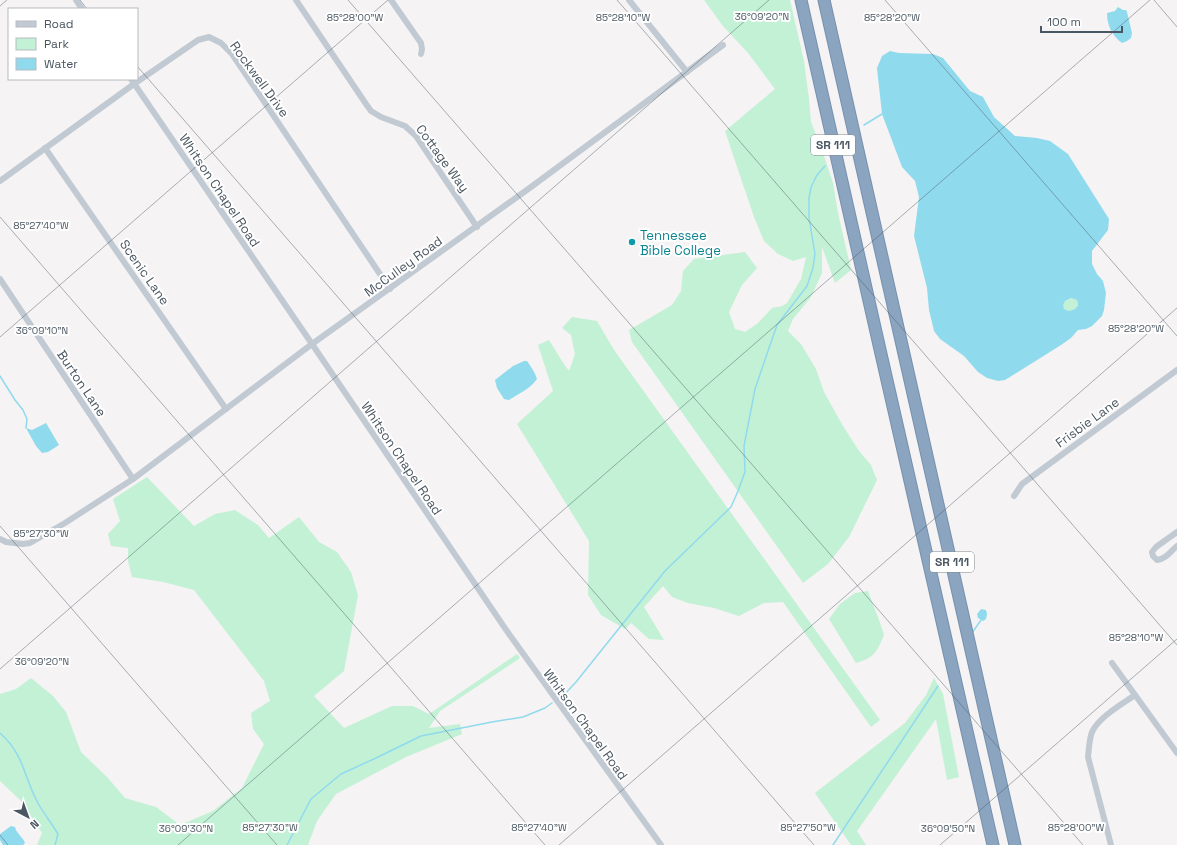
<svg xmlns="http://www.w3.org/2000/svg" width="1177" height="845" viewBox="0 0 1177 845" font-family="'Space Grotesk',sans-serif">
  <rect width="100%" height="100%" fill="#f5f3f3"/>
  <g fill="#c3f1d5">
    <path d="M704 0H790L804 61 809 99 811 122 822 150 833 183 838 213 851 270 835 283 822 247V273L811 297 793 319 788 331 801 344 816 369 824 392 843 426 859 451 871 465 877 480 849 537 828 564 803 583 632 342 629 330 672 305 681 291 683 271 694 259 745 252 757 268 742 285 729 312 735 329 745 332 758 323 772 308 782 306 787 303 801 279 806 257 793 261 778 254 764 241 754 217 725 131 775 89 748 53 723 26Z"/>
    <path d="M1071 298 1077 300 1078 305 1075 309 1069 311 1064 309 1062 305 1065 301Z"/>
    <path d="M572 317 597 321 614 350 880 720 871 727 783 602 764 603 739 616 714 608 688 603 672 597 663 586 644 607 664 640 649 639 631 623 625 629 601 615 588 595 589 541 517 424 553 391 538 345 549 340 562 361 569 371 575 354 571 335 562 328Z"/>
    <path d="M147 477 194 526 215 514 235 510 258 525 269 538 299 517 319 542 337 552 351 572 358 595 344 671 314 696 344 728 392 706H413L429 714 517 654 520 658 440 711 429 728 460 724 462 734 406 757 336 794 317 821 308 845H37L42 833 21 801 0 781V694L16 689 31 678 53 696 66 712 81 752 107 777 125 798 156 807 180 825 213 811 242 788 264 744 253 729 251 713 270 701 264 681 194 590 163 582 132 577 128 561V548L111 546 108 534 120 521 113 499Z"/>
    <path d="M868 591C873 606 880 620 884 635 877 652 874 658 856 663L829 619 840 604 855 593Z"/>
    <path d="M934 678 943 694 959 777 947 780 936 719 857 831 866 845H851L815 793 905 723 926 695Z"/>
  </g>
  <g fill="#90daee" fill-rule="evenodd">
    <path d="M1118 7 1123 10H1126L1127 12 1132 33 1131 38 1127 41 1122 43C1112 36 1107 25 1107 13L1115 11Z"/>
    <path d="M890 51 899 53 933 54 943 58 970 91 983 97 994 117 1015 136 1037 138 1050 141 1068 154 1109 219 1108 230 1092 251V264L1097 274 1103 281 1106 293 1104 310 1102 316 1092 326 1086 329 1078 330 1071 338 1061 345 1005 380 998 381 987 378 978 372 964 356 940 339 934 331 929 310 927 288 914 236 919 197 915 181 902 167 882 114 877 68 882 56ZM1071 298 1077 300 1078 305 1075 309 1069 311 1064 309 1063 305 1065 301Z"/>
    <path d="M524 361H527C531 367 535 372 537 379 530 389 518 394 509 400L504 399 497 388 495 380 513 366Z"/>
    <path d="M46 423 59 445 48 452 42 453 36 446 26 428 32 430Z"/>
    <path d="M981 609 986 610 987 614 986 619 983 621 978 618 977 614Z"/>
    <path d="M11 826 15 827C16 833 23 837 25 843L23 845H3L0 840V834Z"/>
  </g>
  <g fill="none" stroke-linecap="round" stroke-linejoin="round">
    <g stroke="#90daee" stroke-width="1.5">
      <path d="M864 125 882 114"/>
      <path d="M0 376 15 400 23 410 27 419 26 428"/>
      <path d="M972 633 981 620"/>
      <path d="M560 698 563 696 576 682 665 571 731 507 738 491 745 472 744 446 755 389 768 351 777 325 807 286 813 268 815 254 809 218V198L811 187 817 175 825 166"/>
      <path d="M0 733C25 755 24 779 39 805 45 815 52 824 58 834L55 845"/>
      <path d="M287 845 311 799 341 774 376 758 421 736 492 722 523 717 545 708 552 703"/>
      <path d="M833 845 938 686"/>
    </g>
    <defs>
      <g id="highway">
        <path d="M801 0C864 282 929 563 993 845"/>
        <path d="M824 0 1015 845"/>
      </g>
    </defs>
    <use href="#highway" stroke="#7690ad" stroke-width="13"/>
    <g stroke="#c1cad2" stroke-width="6">
      <path d="M76 0 82 9"/>
      <path d="M296 0 366 104 371 111 381 117 405 126 416 136 477 227"/>
      <path d="M391 0 421 43 422 49 421 54"/>
      <path d="M629 0 687 72"/>
      <path d="M131 79 312 344 509 634 661 845"/>
      <path d="M45 148 226 409"/>
      <path d="M0 181 134 84 198 40 209 37 221 43 232 54 390 289"/>
      <path d="M0 279 133 479"/>
      <path d="M1014 496 1022 484 1177 370"/>
      <path d="M1177 532 1156 547 1152 552 1153 556 1157 560C1166 559 1170 552 1177 546"/>
      <path d="M0 539 6 542 23 544 30 543 65 523 133 479 312 344 531 187 723 45"/>
      <path d="M1112 663 1177 753"/>
      <path d="M1111 845 1088 757C1089 749 1089 740 1092 732 1099 717 1122 704 1135 695"/>
    </g>
    <use href="#highway" stroke="#8ba5c1" stroke-width="11"/>
  </g>
  <path fill="none" stroke="#4a5661" stroke-width="1" stroke-opacity="0.45" d="M80 0 87 9M348 0 1083 845M617 0 1177 645M885 0 1177 336M1154 0 1177 27M0 6 7 0M137 66 814 845M0 217 545 845M0 337 388 0M0 526 277 845M0 669 769 0M0 835 8 845M178 845 1150 0M559 845 1177 308M940 845 1177 639"/>
  <circle fill="#0f9aa8" stroke="#fff" stroke-width="1.5" cx="632" cy="242" r="4"/>
  <g text-anchor="middle" stroke-width="4" stroke-linejoin="round" paint-order="stroke">
    <g fill="#fff" stroke="#808990" stroke-width="1">
      <rect x="811" y="135" width="44" height="20" rx="3"/>
      <rect x="930" y="552" width="44" height="20" rx="3"/>
    </g>
    <g font-size="12" font-weight="bold" fill="#4a5661">
      <text x="833" y="149">SR 111</text>
      <text x="952" y="566">SR 111</text>
    </g>
    <g font-size="13" fill="#4a5661" stroke="#fff">
      <text transform="translate(260 79) rotate(54)" y="5">Rockwell Drive</text>
      <text transform="translate(443 158) rotate(54)" y="5">Cottage Way</text>
      <text transform="translate(220 190) rotate(56)" y="5">Whitson Chapel Road</text>
      <text transform="translate(403 266) rotate(-36)" y="5">McCulley Road</text>
      <text transform="translate(145 272) rotate(55)" y="5">Scenic Lane</text>
      <text transform="translate(82 383) rotate(56)" y="5">Burton Lane</text>
      <text transform="translate(1087 422) rotate(-36)" y="5">Frisbie Lane</text>
      <text transform="translate(402 458) rotate(56)" y="5">Whitson Chapel Road</text>
      <text transform="translate(586 724) rotate(54)" y="5">Whitson Chapel Road</text>
    </g>
    <g font-size="13" fill="#0d838f" stroke="#fff" text-anchor="start">
      <text x="640" y="240">Tennessee<tspan x="640" dy="15">Bible College</tspan></text>
    </g>
  </g>
  <g font-size="10" text-anchor="middle" fill="#4a5661" stroke="#fff" stroke-width="4" stroke-linejoin="round" paint-order="stroke">
    <text x="762" y="20">36°09'20"N</text>
    <text x="355" y="21">85°28'00"W</text>
    <text x="623" y="21">85°28'10"W</text>
    <text x="892" y="21">85°28'20"W</text>
    <text x="41" y="229">85°27'40"W</text>
    <text x="1136" y="332">85°28'20"W</text>
    <text x="42" y="334">36°09'10"N</text>
    <text x="41" y="537">85°27'30"W</text>
    <text x="1136" y="641">85°28'10"W</text>
    <text x="42" y="665">36°09'20"N</text>
    <text x="270" y="831">85°27'30"W</text>
    <text x="539" y="831">85°27'40"W</text>
    <text x="808" y="831">85°27'50"W</text>
    <text x="1076" y="831">85°28'00"W</text>
    <text x="186" y="832">36°09'30"N</text>
    <text x="948" y="832">36°09'50"N</text>
  </g>
  <rect x="8" y="8" width="130" height="72" fill="#ffffff" stroke="#b7bbc0"/>
  <rect x="16" y="21" width="20" height="6" fill="#c1cad2" stroke="#b7bbc0"/>
  <text x="44" y="28" font-size="12" fill="#4a5661">Road</text>
  <rect x="16" y="38" width="20" height="12" fill="#c3f1d5" stroke="#b7bbc0"/>
  <text x="44" y="48" font-size="12" fill="#4a5661">Park</text>
  <rect x="16" y="58" width="20" height="12" fill="#90daee" stroke="#b7bbc0"/>
  <text x="44" y="68" font-size="12" fill="#4a5661">Water</text>
  <g transform="translate(28 817) rotate(139)" stroke="#ffffff" stroke-width="3" paint-order="stroke">
  <path d="M0-3L7 15L0 10L-7 15Z" fill="#4a5661"/>
  <text y="-6" font-size="11" font-weight="bold" text-anchor="middle" fill="#4a5661">N</text>
  </g>
  <path d="M1041 26v6h81v-6" fill="none" stroke="#4a5661" stroke-width="2"/>
  <text x="1047" y="26" font-size="12" fill="#4a5661" stroke="#ffffff" stroke-width="3" paint-order="stroke">100 m</text>
</svg>
